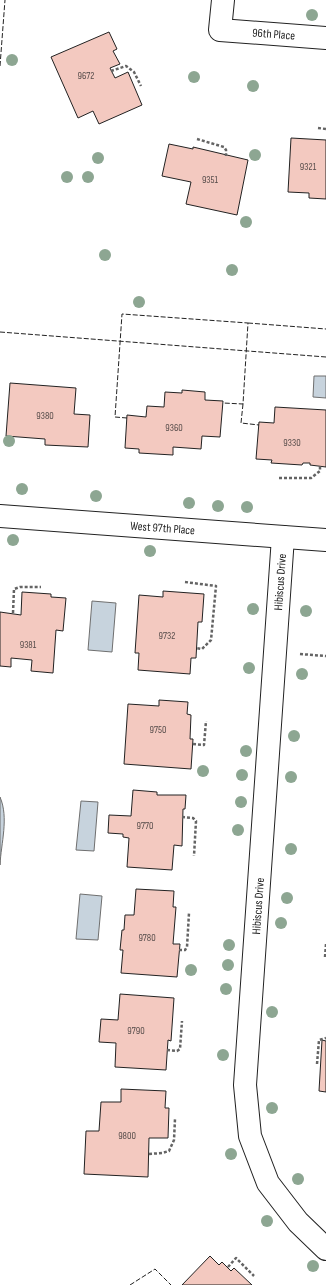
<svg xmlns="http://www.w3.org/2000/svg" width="326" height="1285" viewBox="0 0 326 1285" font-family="'Sofia Sans Condensed',sans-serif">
  <rect width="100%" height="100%" fill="#fff"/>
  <g fill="#c7d3dd" stroke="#6f6f6f">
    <path d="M314 376H326V398L313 397Z"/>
    <path d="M92 601 116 603 112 652 88 650Z"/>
    <path d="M0 797C9 818 1 843 0 865Z"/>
    <path d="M81 801 98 802 94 851 76 850Z"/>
    <path d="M80 894 102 896 98 940 76 939Z"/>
  </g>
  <g fill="#f3c9c0" stroke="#222">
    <path d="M109 32 117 49 113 51 120 64 110 68 115 78 128 72 142 105 99 124 93 111 78 118 51 57Z"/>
    <path d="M291 138 326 140V199L309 198V193L288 192Z"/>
    <path d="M169 144 193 149V147L248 160 237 215 186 204 191 182 162 176Z"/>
    <path d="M10 383 76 388 74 414 90 415 88 447 45 445V439L6 436Z"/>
    <path d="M182 390 205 392V400L223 401 220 437 202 436 201 449 173 447V455L139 453V449L125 448 127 415 146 417 147 406 164 407 165 392 182 393Z"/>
    <path d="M275 407 326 410V467L310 465V463H303L302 465 271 463 272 460 256 459 259 422 274 423Z"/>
    <path d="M163 591 204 594 202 622H198L196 658H191L190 674 138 670 139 653H135L139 595 163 597Z"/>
    <path d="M22 592 51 594V597L66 598 63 631 56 630 53 673 31 671 32 660 11 658V667L0 666V612L21 615Z"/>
    <path d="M159 700 188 702 187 714 191 715 190 739H193L191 769 124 764 128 704 159 706Z"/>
    <path d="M133 790 157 792V795H186L185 809H183L182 846 174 845 172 870 127 867 129 838 123 837V834L108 833 109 815 131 816Z"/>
    <path d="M136 889 174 891 173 907H176L173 944H180L177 977 121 973 123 950H120L122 930H124L125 915H134Z"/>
    <path d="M120 994 174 998 171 1041 168 1040 166 1070 115 1067 116 1043 99 1042 101 1019 118 1020Z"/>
    <path d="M322 1040 326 1041V1092L319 1091Z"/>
    <path d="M121 1089 166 1091 165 1108H169L168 1138H149L148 1177 84 1174 86 1131H99L101 1102H121Z"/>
    <path d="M210 1256 219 1265 222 1262 231 1271 234 1268 252 1285H182Z"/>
  </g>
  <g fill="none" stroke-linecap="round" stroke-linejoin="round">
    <defs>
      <g id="minor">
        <path id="s1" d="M223 0 220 30 326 38"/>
        <path id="s2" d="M0 516 326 540"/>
        <path d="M283 537 245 1085 250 1136 268 1183 298 1222 326 1249"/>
      </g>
    </defs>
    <use href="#minor" stroke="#222" stroke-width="24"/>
    <g stroke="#646464" stroke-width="2.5" stroke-dasharray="3 2" stroke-linecap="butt">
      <path d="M111 71 126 66 134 72 141 86"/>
      <path d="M318 128 326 129"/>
      <path d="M197 139 224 147 226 150V156"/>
      <path d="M279 478H311L320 471V466"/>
      <path d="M185 582 216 586 211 640 202 649 196 648"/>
      <path d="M13 613 14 589 20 587H41"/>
      <path d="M300 654 326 656"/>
      <path d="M193 744 204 745 206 721"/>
      <path d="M182 817 193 818 196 821 194 856"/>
      <path d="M179 950H185L187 947 189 913"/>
      <path d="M325 957 326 944"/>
      <path d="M167 1050 177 1051 180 1049 182 1021"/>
      <path d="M317 1064 319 1040 326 1038"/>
      <path d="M149 1154 162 1153 169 1151 174 1140 175 1119"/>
      <path d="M228 1267 236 1258 254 1276"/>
    </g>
    <use href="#minor" stroke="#fff" stroke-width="22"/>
    <g stroke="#222" stroke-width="1" stroke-dasharray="5 2" stroke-linecap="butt">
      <path d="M0 66 5 0"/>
      <path d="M248 323 326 329"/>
      <path d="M0 332 326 357"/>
      <path d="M243 404 241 423 259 425"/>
      <path d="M127 418 115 417 122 314 248 323 243 404 223 403"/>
      <path d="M130 1285 155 1269 171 1285"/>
    </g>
  </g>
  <g fill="#8da692">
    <circle cx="312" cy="15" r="6"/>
    <circle cx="12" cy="60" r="6"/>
    <circle cx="194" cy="77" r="6"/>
    <circle cx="253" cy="86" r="6"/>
    <circle cx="255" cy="155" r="6"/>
    <circle cx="98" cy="158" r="6"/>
    <circle cx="67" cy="177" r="6"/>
    <circle cx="88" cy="177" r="6"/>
    <circle cx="246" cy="222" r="6"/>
    <circle cx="105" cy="255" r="6"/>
    <circle cx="232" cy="270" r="6"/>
    <circle cx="139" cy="302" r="6"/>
    <circle cx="9" cy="441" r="6"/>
    <circle cx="22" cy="489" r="6"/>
    <circle cx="96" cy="496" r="6"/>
    <circle cx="189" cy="503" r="6"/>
    <circle cx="218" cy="506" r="6"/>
    <circle cx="247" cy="507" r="6"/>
    <circle cx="13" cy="540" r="6"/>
    <circle cx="150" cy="551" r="6"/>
    <circle cx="253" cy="609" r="6"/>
    <circle cx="306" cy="611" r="6"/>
    <circle cx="249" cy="668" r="6"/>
    <circle cx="302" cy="674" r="6"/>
    <circle cx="294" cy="736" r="6"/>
    <circle cx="246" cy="751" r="6"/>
    <circle cx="203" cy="771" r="6"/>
    <circle cx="242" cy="775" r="6"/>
    <circle cx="291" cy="777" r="6"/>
    <circle cx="241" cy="802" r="6"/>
    <circle cx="238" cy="830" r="6"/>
    <circle cx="291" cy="849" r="6"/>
    <circle cx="287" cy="898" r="6"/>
    <circle cx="281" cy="923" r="6"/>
    <circle cx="229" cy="945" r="6"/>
    <circle cx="228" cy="965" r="6"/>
    <circle cx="191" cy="970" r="6"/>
    <circle cx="226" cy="989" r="6"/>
    <circle cx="272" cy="1012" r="6"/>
    <circle cx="223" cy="1055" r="6"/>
    <circle cx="272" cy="1108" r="6"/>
    <circle cx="231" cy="1154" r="6"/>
    <circle cx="298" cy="1179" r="6"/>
    <circle cx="267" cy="1221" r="6"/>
    <circle cx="313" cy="1266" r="6"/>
  </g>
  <g text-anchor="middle" stroke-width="3" stroke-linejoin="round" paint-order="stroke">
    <g font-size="10" fill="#564c4a">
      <text x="86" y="79">9672</text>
      <text x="308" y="170">9321</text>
      <text x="210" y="183">9351</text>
      <text x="45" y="419">9380</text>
      <text x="174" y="431">9360</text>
      <text x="292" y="446">9330</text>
      <text x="167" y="639">9732</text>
      <text x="28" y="648">9381</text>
      <text x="158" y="733">9750</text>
      <text x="145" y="829">9770</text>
      <text x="147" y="941">9780</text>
      <text x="136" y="1034">9790</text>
      <text x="127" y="1139">9800</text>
    </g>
    <g font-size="12" fill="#222" stroke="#fff">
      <text dy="4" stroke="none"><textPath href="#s1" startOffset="84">96th Place</textPath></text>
      <text dy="4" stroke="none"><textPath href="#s2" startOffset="163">West 97th Place</textPath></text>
      <text transform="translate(280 582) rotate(-86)" y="4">Hibiscus Drive</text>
      <text transform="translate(258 906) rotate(-86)" y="4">Hibiscus Drive</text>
    </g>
  </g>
</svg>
